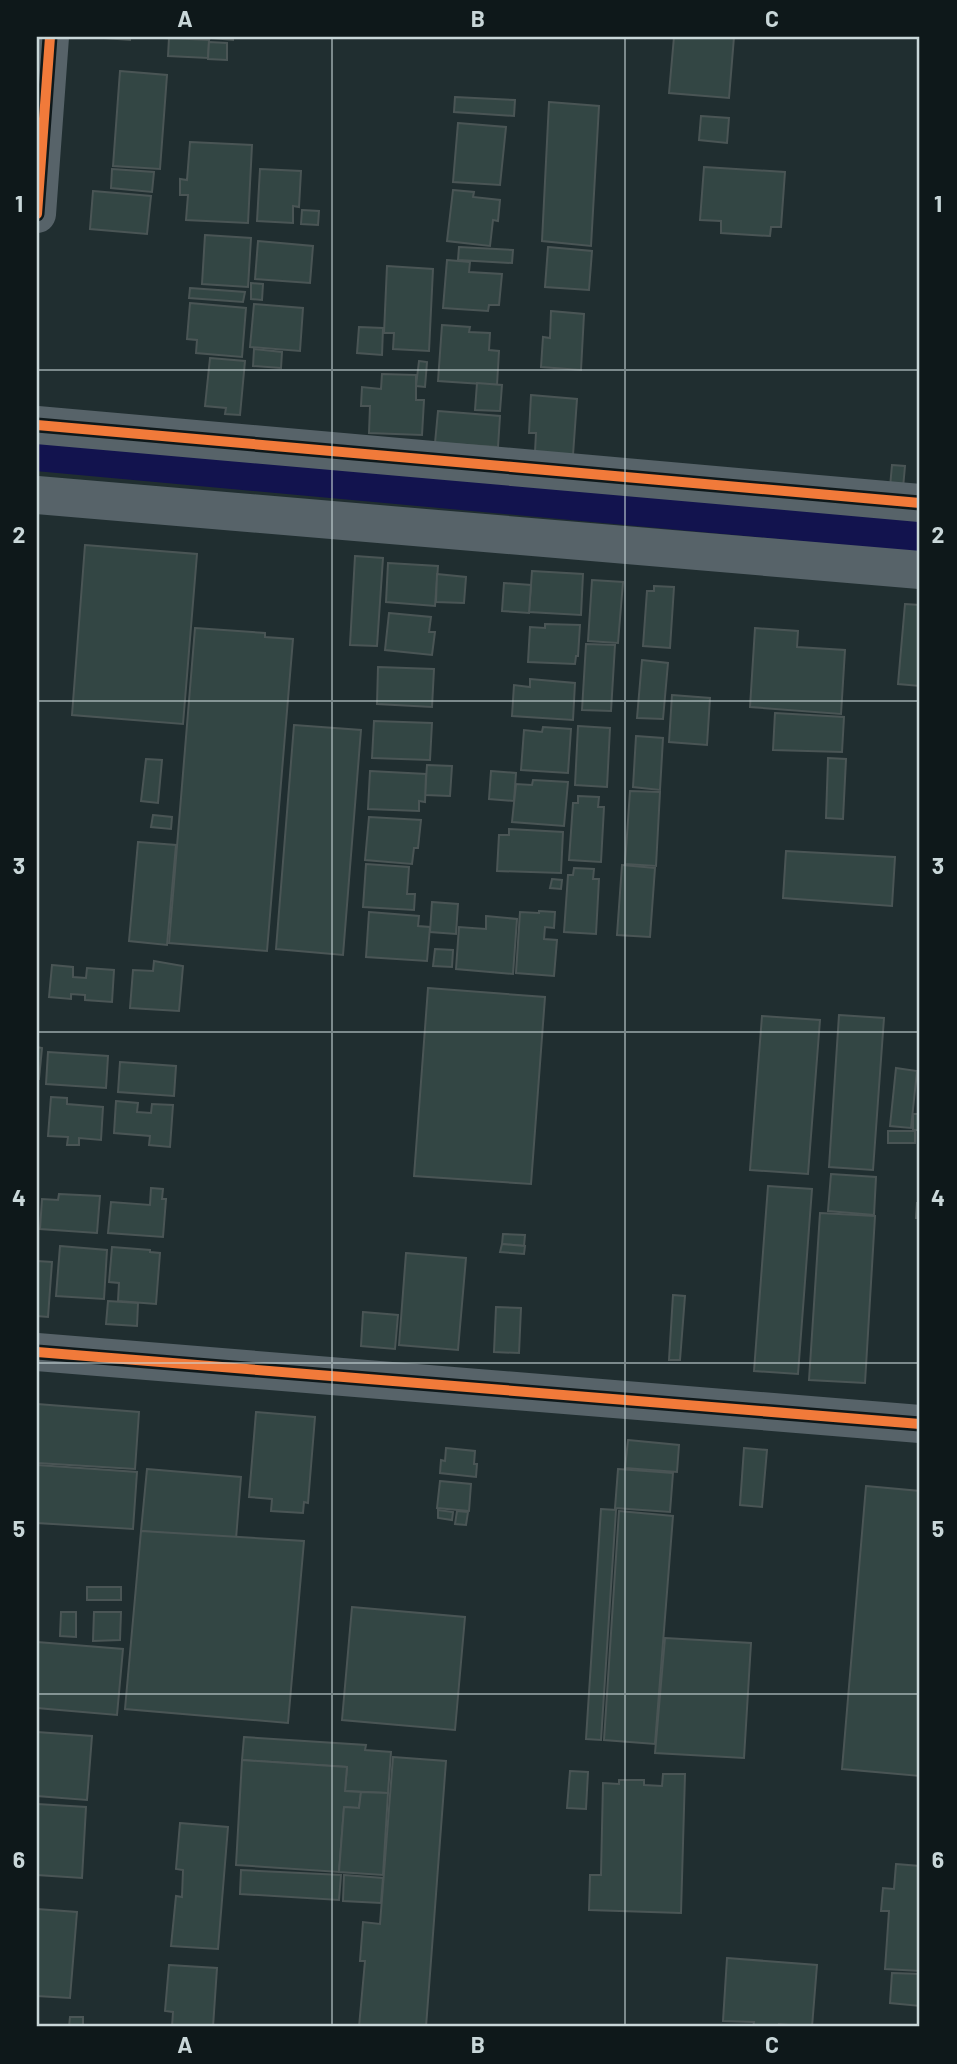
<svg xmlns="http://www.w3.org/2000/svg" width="957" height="2064" viewBox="0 0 957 2064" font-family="Barlow,sans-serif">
  <rect width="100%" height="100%" fill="#202e30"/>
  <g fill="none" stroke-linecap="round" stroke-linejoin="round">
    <path stroke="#12134e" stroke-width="38" d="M37 452 920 533"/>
  </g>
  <g fill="#334644" stroke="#4a5555" stroke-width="2">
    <path d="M90 37H130V40Z"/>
    <path d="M138 37H210L209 40Z"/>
    <path d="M212 37H233V40L212 38Z"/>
    <path d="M674 37H734L729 98 669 93Z"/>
    <path d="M169 38 209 40 208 58 168 56Z"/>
    <path d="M209 42 227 43V60L208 59Z"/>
    <path d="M120 71 167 75 160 169 113 166Z"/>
    <path d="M455 97 515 100 514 116 454 112Z"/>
    <path d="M549 102 599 106 591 246 542 241Z"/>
    <path d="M701 116 729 118 727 143 699 140Z"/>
    <path d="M458 123 506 127 500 185 453 182Z"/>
    <path d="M190 142 252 145 248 223 186 220 188 195H180V179L187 180Z"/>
    <path d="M704 167 785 172 781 227H771L770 236 721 233V221L700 220Z"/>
    <path d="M112 169 154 172 152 192 111 188Z"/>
    <path d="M260 169 301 171 299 207 293 206V223L257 221Z"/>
    <path d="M453 190 474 192 473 197 500 200 498 221 493 220 490 246 447 241Z"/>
    <path d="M93 191 151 196 147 234 90 229Z"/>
    <path d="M302 210 319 211 318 225 301 224Z"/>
    <path d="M205 235 251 238 248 287 202 284Z"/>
    <path d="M258 241 313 246 310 283 255 279Z"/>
    <path d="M459 247 513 250 512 263 458 260Z"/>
    <path d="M548 247 592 251 589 290 545 287Z"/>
    <path d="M447 260 470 262 469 272 502 274 499 305H489L488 311 443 308Z"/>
    <path d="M387 266 433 269 429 351 393 349 394 333H384Z"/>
    <path d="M251 283 263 284 262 300 251 299Z"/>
    <path d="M190 288 245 292 243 302 189 298Z"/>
    <path d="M190 303 246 308 242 357 196 353 197 340 187 339Z"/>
    <path d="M254 304 303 308 300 351 250 347Z"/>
    <path d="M551 311 584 314 581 370 541 367 543 337 550 338Z"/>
    <path d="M442 325 470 327 469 332 490 333 489 350 499 351 497 385 438 381Z"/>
    <path d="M359 327 383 328 382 355 357 353Z"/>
    <path d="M254 349 282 352 281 368 253 366Z"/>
    <path d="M210 358 245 361 240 415 225 414 226 408 205 406Z"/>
    <path d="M419 361 427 362 425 387 416 386Z"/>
    <path d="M382 374 416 375V400H424L422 435 369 433 370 406H361L362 387 381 389Z"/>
    <path d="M477 383 502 385 500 411 475 410Z"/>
    <path d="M531 395 577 399 573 455 535 452 536 433H529Z"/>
    <path d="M438 411 500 416 498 447 435 443Z"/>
    <path d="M892 465 905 466 903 488 890 487Z"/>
    <path d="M85 545 197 554 183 724 72 715Z"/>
    <path d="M355 556 383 558 377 646 350 645Z"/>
    <path d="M388 563 438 566 435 606 386 602Z"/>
    <path d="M532 571 583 574 581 615 529 612Z"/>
    <path d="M437 574 466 577 464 603 436 602Z"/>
    <path d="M592 580 623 582 618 643 588 641Z"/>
    <path d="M504 583 531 585 529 613 502 611Z"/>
    <path d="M654 586 674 587 670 648 643 646 647 591H654Z"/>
    <path d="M905 604 920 605V686L898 684Z"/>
    <path d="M389 613 431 617 429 632H435L432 655 385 650Z"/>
    <path d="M545 624 580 625 578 656H576L575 664 528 662 530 627 545 628Z"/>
    <path d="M195 628 265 633V637L293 639 267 951 169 943Z"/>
    <path d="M755 628 798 631 797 647 845 650 841 714 750 707Z"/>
    <path d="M586 644 615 645 611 711 582 710Z"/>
    <path d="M642 660 668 663 663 719 637 718Z"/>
    <path d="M378 667 434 669 432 707 377 704Z"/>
    <path d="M530 679 575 683 573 720 512 716 514 685 530 687Z"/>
    <path d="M672 695 710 698 707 745 669 742Z"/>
    <path d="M775 713 844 717 842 752 773 750Z"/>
    <path d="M374 721 432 723 430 760 372 758Z"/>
    <path d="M294 725 361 730 343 955 276 949Z"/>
    <path d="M578 726 610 728 607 787 575 785Z"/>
    <path d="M543 727 571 729 568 773 521 770 524 730 542 732Z"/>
    <path d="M636 736 663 738 660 790 633 787Z"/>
    <path d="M828 758 846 759 843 819 826 818Z"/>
    <path d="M146 759 162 760 158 803 141 801Z"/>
    <path d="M427 765 452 766 450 796 425 795Z"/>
    <path d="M370 771 426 774 425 802 419 801V811L368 809Z"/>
    <path d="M491 771 516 773 514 801 489 799Z"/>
    <path d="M533 780 568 782 564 826 512 822 516 784 532 785Z"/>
    <path d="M630 791 660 792 656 866 625 864Z"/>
    <path d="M578 796 599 797 598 807H604L601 862 569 860 573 803H578Z"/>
    <path d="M153 815 172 817 171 829 151 827Z"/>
    <path d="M369 817 421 820 418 848H414L412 864 365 860Z"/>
    <path d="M509 829 563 832 561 873 497 871 499 835H509Z"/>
    <path d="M138 842 176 845 167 945 129 941Z"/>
    <path d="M786 851 895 857 892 906 783 898Z"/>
    <path d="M366 864 409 867 407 894H415L414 910 363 907Z"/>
    <path d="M622 865 655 868 650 937 617 935Z"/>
    <path d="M574 868 594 869 593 879H599L596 934 564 932 568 875H573Z"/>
    <path d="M552 879 562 880 561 889 550 888Z"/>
    <path d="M432 902 458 904 456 934 430 932Z"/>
    <path d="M539 911 555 912 554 928 545 927 544 939 557 940 554 976 516 973 520 912 539 913Z"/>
    <path d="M369 912 419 916 418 926 430 927 427 961 366 957Z"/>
    <path d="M486 916 517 919 513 974 456 969 459 927 486 929Z"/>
    <path d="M435 949 453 950 452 967 433 966Z"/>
    <path d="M154 961 183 966 179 1011 130 1008 133 970 153 971Z"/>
    <path d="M52 965 73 967V977L86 978 87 968 114 970 112 1002 85 1000V995L71 994V999L49 997Z"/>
    <path d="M428 988 545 997 531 1184 414 1176Z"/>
    <path d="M839 1015 884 1018 873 1170 829 1167Z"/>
    <path d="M762 1016 820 1020 808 1174 750 1170Z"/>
    <path d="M37 1047 42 1048 39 1079H37Z"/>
    <path d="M48 1052 108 1056 106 1088 46 1084Z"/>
    <path d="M120 1062 176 1066 174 1096 118 1092Z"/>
    <path d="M896 1068 917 1071 911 1128 890 1126Z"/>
    <path d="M51 1097 67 1098V1104L103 1107 101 1140 79 1138V1145H67L68 1137 48 1136Z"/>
    <path d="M116 1101 138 1103 137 1112 151 1113 152 1104 173 1105 170 1147 149 1145 150 1136 114 1133Z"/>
    <rect x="913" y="1114" width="7" height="16"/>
    <rect x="888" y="1131" width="27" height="12"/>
    <path d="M831 1174 876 1177 874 1215 828 1211Z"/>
    <path d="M768 1186 812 1189 798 1374 754 1371Z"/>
    <path d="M151 1188 163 1189 162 1199H166L163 1237 108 1233 111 1202 150 1205Z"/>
    <path d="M59 1194 100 1196 97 1233 40 1229 42 1199 58 1200Z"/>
    <path d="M917 1203H920V1218H916Z"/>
    <path d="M820 1213 875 1216 865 1383 809 1380Z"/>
    <path d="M503 1234 525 1235 524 1246 502 1244Z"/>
    <path d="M502 1244 525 1246 524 1254 500 1252Z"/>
    <path d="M60 1246 107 1250 104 1299 56 1296Z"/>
    <path d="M112 1247 150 1250V1252L160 1253 156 1304 118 1301 119 1283 109 1282Z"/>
    <path d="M406 1253 466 1258 458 1350 399 1345Z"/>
    <path d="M37 1261 52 1262 48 1317 37 1316Z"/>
    <path d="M673 1295 685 1296 680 1360H669Z"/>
    <path d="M108 1301 138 1303 137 1326 106 1324Z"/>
    <path d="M496 1307 521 1308 519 1353 494 1352Z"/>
    <path d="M363 1312 398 1315 395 1349 361 1346Z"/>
    <path d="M37 1404 139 1412 135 1469 37 1463Z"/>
    <path d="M256 1412 315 1417 308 1503 304 1502 303 1513 271 1511 272 1499 249 1497Z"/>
    <path d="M628 1440 679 1445 677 1472 625 1468Z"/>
    <path d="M446 1448 475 1451 474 1464H477L476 1477 440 1473 441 1460 445 1461Z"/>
    <path d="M744 1448 767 1450 762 1507 740 1505Z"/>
    <path d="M37 1465 137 1472 133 1529 37 1523Z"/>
    <path d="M147 1469 241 1477 236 1539 141 1531Z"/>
    <path d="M618 1469 673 1473 670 1512 615 1508Z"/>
    <path d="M440 1481 471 1484 469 1511 437 1508Z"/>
    <path d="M866 1486 920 1491V1776L842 1769Z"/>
    <path d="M601 1509 616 1510 601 1740 586 1739Z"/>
    <path d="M438 1510 453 1512 452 1520 438 1518Z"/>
    <path d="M457 1511 468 1512 466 1525 455 1524Z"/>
    <path d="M619 1511 673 1516 655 1744 604 1740Z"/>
    <path d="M141 1531 304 1541 288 1723 125 1709Z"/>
    <rect x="87" y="1587" width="34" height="13"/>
    <path d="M352 1607 465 1617 455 1730 342 1720Z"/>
    <path d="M61 1612H76V1637L60 1636Z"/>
    <path d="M94 1612H121L120 1640 93 1641Z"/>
    <path d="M665 1638 751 1643 744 1758 655 1753Z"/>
    <path d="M37 1642 123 1649 117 1715 37 1708Z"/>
    <path d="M37 1732 92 1736 87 1800 37 1796Z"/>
    <path d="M244 1737 366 1745 365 1750 391 1752 388 1793 345 1791 347 1767 242 1760Z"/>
    <path d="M393 1757 446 1761 426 2027H359L365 1961H360L363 1922 380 1924Z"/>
    <path d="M242 1760 347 1767 345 1791 361 1792 359 1808 344 1807 339 1872 236 1865Z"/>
    <path d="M570 1771 588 1772 586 1809 567 1808Z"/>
    <path d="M663 1774H685L681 1913 589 1910 590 1875H601L603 1783 619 1784V1780H644V1785L662 1786Z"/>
    <path d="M361 1792 388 1793 383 1875 339 1872 344 1807 359 1808Z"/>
    <path d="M37 1804 86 1807 82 1878 37 1875Z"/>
    <path d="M180 1823 228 1827 218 1949 171 1946 176 1896 182 1897 183 1870 176 1869Z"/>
    <path d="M896 1864 920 1866V1971L885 1969 889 1911H881L883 1888 894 1889Z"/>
    <path d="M241 1870 341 1875 339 1900 240 1894Z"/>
    <path d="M344 1875 383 1878 381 1903 343 1901Z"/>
    <path d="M37 1909 77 1912 70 1998 37 1996Z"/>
    <path d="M727 1958 817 1965 812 2027 779 2024V2027H753L754 2022 723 2021Z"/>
    <path d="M169 1965 217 1968 213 2027H172L173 2012 165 2011Z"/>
    <path d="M892 1973 920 1974V2006L890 2003Z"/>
    <path d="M70 2017H83V2027H69Z"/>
  </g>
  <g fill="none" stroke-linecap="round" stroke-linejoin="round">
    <g stroke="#576369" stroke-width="38">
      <path d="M37 214 50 37"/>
      <path d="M37 425 920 503"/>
      <path d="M37 495 920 570"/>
      <path d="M37 1352 920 1424"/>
    </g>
    <defs>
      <g id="cycleway">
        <path d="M37 214 50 37"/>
        <path d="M37 425 920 503"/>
        <path d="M37 1352 920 1424"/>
      </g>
    </defs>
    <use href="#cycleway" stroke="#0e181a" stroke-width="15"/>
    <use href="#cycleway" stroke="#f17a3a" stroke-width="10"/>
  </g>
  <path fill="none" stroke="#c9d7d9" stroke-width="2" stroke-opacity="0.55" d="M332 37V2027M625 37V2027M37 370H920M37 701H920M37 1032H920M37 1363H920M37 1694H920"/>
  <rect width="957" height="2064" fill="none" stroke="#0e181a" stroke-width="77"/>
  <rect x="38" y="38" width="880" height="1987" fill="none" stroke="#c9d7d9" stroke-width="2.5"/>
  <g font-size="23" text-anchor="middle" font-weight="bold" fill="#c9d7d9">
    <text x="185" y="27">A</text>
    <text x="478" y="27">B</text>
    <text x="772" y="27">C</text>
    <text x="19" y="212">1</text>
    <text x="938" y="212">1</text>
    <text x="19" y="543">2</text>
    <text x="938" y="543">2</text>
    <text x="19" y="874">3</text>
    <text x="938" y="874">3</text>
    <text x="19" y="1206">4</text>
    <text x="938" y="1206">4</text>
    <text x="19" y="1537">5</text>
    <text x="938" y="1537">5</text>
    <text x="19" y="1868">6</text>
    <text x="938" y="1868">6</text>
    <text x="185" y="2053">A</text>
    <text x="478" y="2053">B</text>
    <text x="772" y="2053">C</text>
  </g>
</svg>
